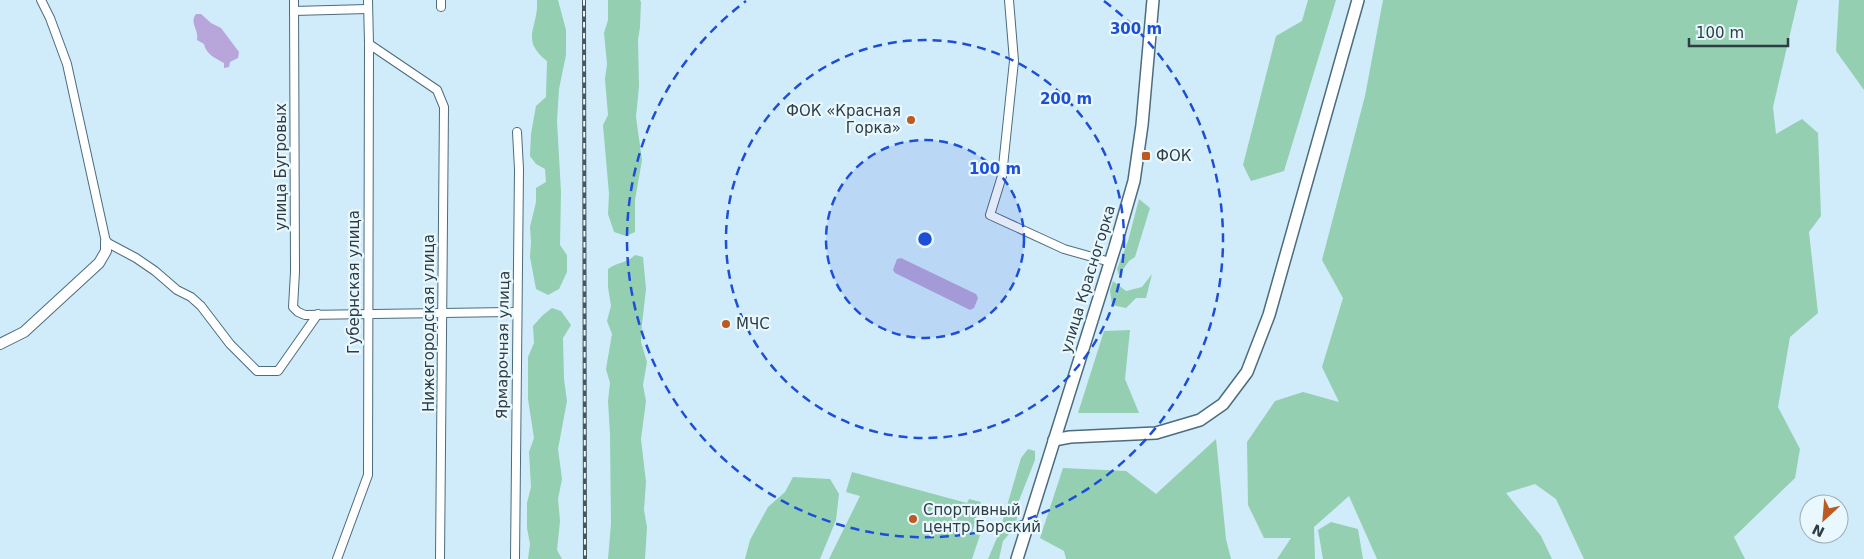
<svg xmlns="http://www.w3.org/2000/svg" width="1864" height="559" viewBox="0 0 1864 559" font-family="'DejaVu Sans',sans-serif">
  <rect width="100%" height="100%" fill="#d0ecfb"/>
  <g fill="#93cfb0">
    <path d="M537 0H558L566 30V55L559 89 557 121 561 192 560 245 567 255V272L559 289 548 295 536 289 530 257 531 242 530 227 536 202V188L546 182 545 169 536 164 530 156 531 134 536 106 546 97 547 61C519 39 539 28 537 0Z"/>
    <path d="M608 0H640L641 2 640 27 638 40 639 86 636 117 642 160 635 200V232L626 236 614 232 608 214 609 194 603 125 608 115 605 79 607 64 604 33 608 20Z"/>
    <path d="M1308 0H1336L1284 171 1251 181 1243 165 1276 36 1302 21Z"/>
    <path d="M1383 0H1798L1773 107 1776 134 1802 119 1818 133 1821 216 1809 232 1818 313 1790 337 1778 407 1800 449 1795 478 1734 537 1745 559H1584L1556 499 1535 484 1506 493 1541 536 1552 559H1377L1349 496 1314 527 1315 559H1277L1291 538H1264L1248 505 1247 442 1275 401 1303 392 1339 402 1322 367 1343 298 1322 260 1365 96Z"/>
    <path d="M1839 0H1864V90L1836 51Z"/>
    <path d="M1139 199 1150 208 1135 257 1129 261 1119 275 1117 269 1128 241Z"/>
    <path d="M635 255 643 257 646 289 642 324 641 342 647 362 643 385 646 401 641 439 646 482 644 510 647 527 645 559H608L611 524 610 434 608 401 610 383 606 369 612 334 607 321 611 306 608 287V269C619 261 626 264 635 255Z"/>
    <path d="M1152 274 1146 298H1136L1126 308 1112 305 1110 290 1113 281 1126 291 1142 287Z"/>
    <path d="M552 308 561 311 571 325 563 338 564 379 567 401 558 449 562 479 558 499 560 521 557 550 562 559H528L530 544 527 528V503L531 487 529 452 534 438 528 399V357L534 343 533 326 543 315Z"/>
    <path d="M1130 330 1125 379 1139 413H1078L1104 331Z"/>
    <path d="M1216 439 1226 539 1231 559H1066L1064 551 1040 538 1063 468 1126 471 1156 494Z"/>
    <path d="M1028 449 1035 451V460L1018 503 1017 519 1010 533 1003 541 999 559H988L999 533 1021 458Z"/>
    <path d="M852 472 967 503 969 499 981 502 972 533 980 535 972 559H829L860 496 846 492Z"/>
    <path d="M793 477 830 479 839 494 836 520 820 559H745L750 540 768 507 785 492Z"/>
    <path d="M1331 522 1358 529 1363 559H1323L1318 530Z"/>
  </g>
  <g fill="#b8a5d9">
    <path d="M196 14H201L211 23 221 28 239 52 238 58 230 62 229 67 224 68V63C215 58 206 54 204 44L197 40C199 29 189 23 196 14Z"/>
    <path d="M901 258 976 294 978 298 974 308 970 310 895 273 893 270 897 259Z"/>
  </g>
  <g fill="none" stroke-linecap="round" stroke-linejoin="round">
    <defs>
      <g id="minor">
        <path d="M41 0 50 18 67 64 106 242 136 258 155 271 177 290 191 297 201 306 230 344 257 371H278L318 314"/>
        <path d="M294 0 295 272 293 307 298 312 305 315 517 312"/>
        <path d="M1009 0 1014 61 1002 176 990 215 1064 249 1110 262"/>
        <path d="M441 7V0"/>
        <path d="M294 11 367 9"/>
        <path d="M369 44 437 90 444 107 440 559"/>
        <path d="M337 559 368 475 369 44 368 0"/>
        <path d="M515 559 519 169 517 132"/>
      </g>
      <path id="tertiary" d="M0 344 24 332 99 263 106 251V242"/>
      <g id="secondary">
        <path d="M1054 440 1070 437 1156 433 1200 420 1223 404 1247 372 1269 315 1358 0"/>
        <path d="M1017 559 1115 247 1134 181 1142 125 1153 0"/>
      </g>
    </defs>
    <use href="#minor" stroke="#4c6c7d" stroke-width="10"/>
    <use href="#tertiary" stroke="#4c6c7d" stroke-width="12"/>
    <use href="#secondary" stroke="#4c6c7d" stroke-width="14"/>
    <use href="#minor" stroke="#fff" stroke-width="8"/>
    <use href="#tertiary" stroke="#fff" stroke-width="10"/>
    <use href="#secondary" stroke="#fff" stroke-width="11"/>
    <defs>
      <path id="rail" d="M584 0 585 559"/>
    </defs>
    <use href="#rail" stroke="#46565e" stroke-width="4"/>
    <use href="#rail" stroke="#e9f7fe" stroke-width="2" stroke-dasharray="5.5" stroke-linecap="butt"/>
  </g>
  <circle cx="925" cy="239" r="99" fill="#1d4ed8" fill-opacity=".12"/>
  <g fill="none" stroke="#1d4ed8" stroke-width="2.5" stroke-dasharray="9 6">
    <circle cx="925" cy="239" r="99"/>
    <circle cx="925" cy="239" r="199"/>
    <path d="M1104 1A298 298 0 1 1 746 1"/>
  </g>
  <g fill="#bd5a22" stroke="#e9f7fe" stroke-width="2">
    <circle cx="911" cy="120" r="5"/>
    <rect x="1141" y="151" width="10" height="10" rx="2.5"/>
    <circle cx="726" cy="324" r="5"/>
    <circle cx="913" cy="519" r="5"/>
  </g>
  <g text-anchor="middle" stroke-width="4.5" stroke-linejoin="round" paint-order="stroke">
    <g font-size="15" fill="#2e3c43" stroke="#e9f7fe" text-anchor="start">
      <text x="901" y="116" text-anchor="end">ФОК «Красная<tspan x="901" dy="17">Горка»</tspan></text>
      <text x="1156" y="161">ФОК</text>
      <text x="736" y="329">МЧС</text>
      <text x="923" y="515">Спортивный<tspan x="923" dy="17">центр Борский</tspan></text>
    </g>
    <g font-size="15" fill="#2e3c43" stroke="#e9f7fe">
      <text transform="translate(281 167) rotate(-90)" y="5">улица Бугровых</text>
      <text transform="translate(1088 279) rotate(-73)" y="5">улица Красногорка</text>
      <text transform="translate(354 282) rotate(-90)" y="5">Губернская улица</text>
      <text transform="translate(429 323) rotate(-90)" y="5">Нижегородская улица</text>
      <text transform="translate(503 345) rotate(-89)" y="5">Ярмарочная улица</text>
    </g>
  </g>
  <circle cx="925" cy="239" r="8" fill="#1d4ed8" stroke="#e9f7fe" stroke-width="2.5"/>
  <g font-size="15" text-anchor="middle" font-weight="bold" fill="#1d4ed8" stroke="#e9f7fe" stroke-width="4.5" stroke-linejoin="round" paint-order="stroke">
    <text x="1136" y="34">300 m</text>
    <text x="1066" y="104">200 m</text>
    <text x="995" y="174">100 m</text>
  </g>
  <g transform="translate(1824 519) rotate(206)"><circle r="24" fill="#e9f7fe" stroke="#9eacb3"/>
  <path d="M0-4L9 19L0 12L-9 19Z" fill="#bd5a22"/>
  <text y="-8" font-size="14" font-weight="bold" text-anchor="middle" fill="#2e3c43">N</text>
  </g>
  <path d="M1689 38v8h99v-8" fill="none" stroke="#2e3c43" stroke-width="2.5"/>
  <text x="1696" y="38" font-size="15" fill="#2e3c43" stroke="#e9f7fe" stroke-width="4" paint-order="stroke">100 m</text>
</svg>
